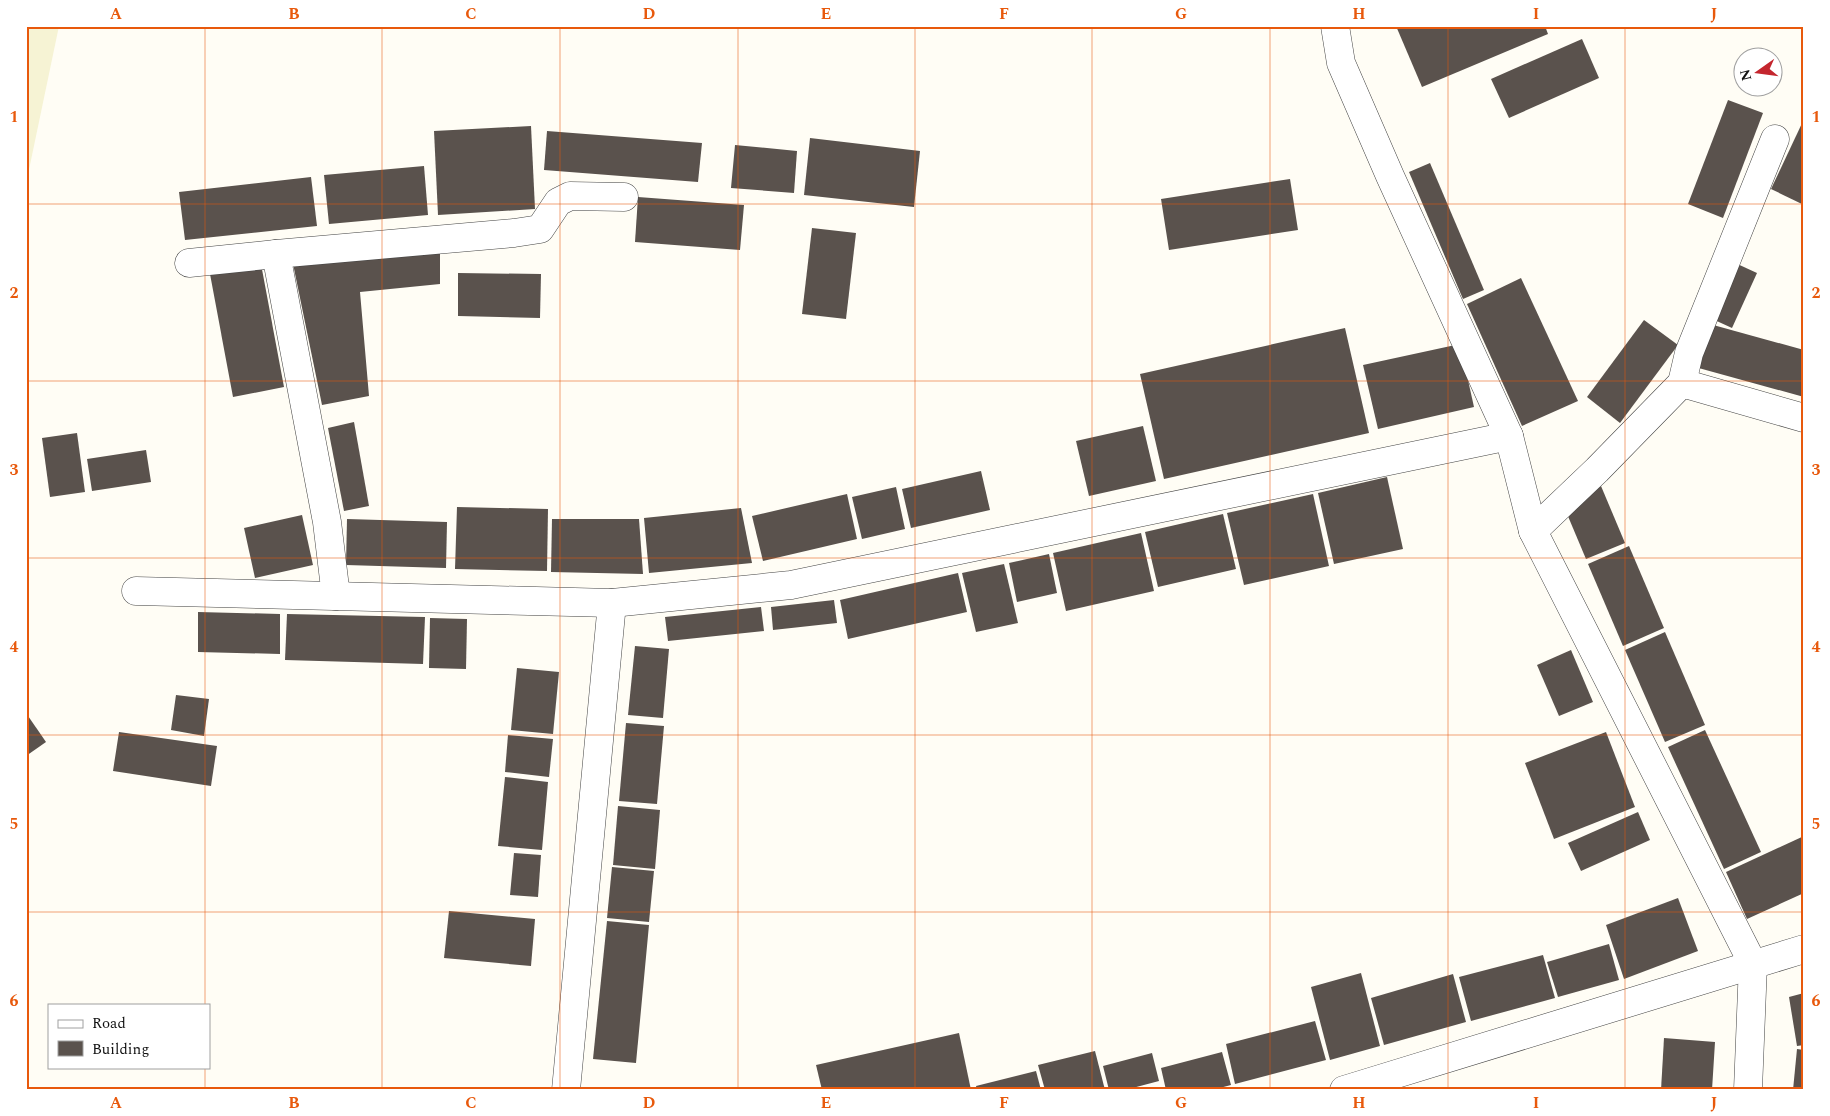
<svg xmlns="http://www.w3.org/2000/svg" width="1830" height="1116" viewBox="0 0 1830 1116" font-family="Spectral,serif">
  <rect width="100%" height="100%" fill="#fffdf5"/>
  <path fill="#f6f3d4" d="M26 26H59L26 184Z"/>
  <g fill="#5a524d">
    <path d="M1396 26H1545L1548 34 1422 87Z"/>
    <path d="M1582 39 1599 78 1509 118 1491 79Z"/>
    <path d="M1728 100 1763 113 1723 218 1688 204Z"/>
    <path d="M1804 119V205L1771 189Z"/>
    <path d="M531 126 535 209 438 215 434 131Z"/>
    <path d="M547 131 702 143 698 182 544 170Z"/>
    <path d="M810 138 920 151 914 207 804 195Z"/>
    <path d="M735 145 797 151 794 193 731 188Z"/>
    <path d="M1430 163 1484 290 1463 299 1409 172Z"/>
    <path d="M424 166 428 215 329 224 324 175Z"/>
    <path d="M311 177 317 226 185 240 179 192Z"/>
    <path d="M1290 179 1298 230 1169 250 1161 199Z"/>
    <path d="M638 197 744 205 740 250 635 242Z"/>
    <path d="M812 228 856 233 846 319 802 314Z"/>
    <path d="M440 249V284L360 292 369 396 322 405 292 259Z"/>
    <path d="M1733 262 1757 273 1732 328 1708 317Z"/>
    <path d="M261 264 284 387 233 397 210 274Z"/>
    <path d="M458 273 541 274 540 318 458 316Z"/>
    <path d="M1521 278 1578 401 1522 426 1467 304Z"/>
    <path d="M1644 320 1678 345 1620 423 1587 397Z"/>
    <path d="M1706 323 1804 350V397L1695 367Z"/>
    <path d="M1345 328 1369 433 1164 479 1140 374Z"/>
    <path d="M1460 344 1474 407 1378 429 1363 365Z"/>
    <path d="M354 422 369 506 344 511 328 428Z"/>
    <path d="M1143 426 1156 481 1089 496 1076 441Z"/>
    <path d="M77 433 85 492 50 497 42 438Z"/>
    <path d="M146 450 151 482 92 491 87 459Z"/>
    <path d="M981 471 990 510 911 528 902 489Z"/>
    <path d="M1387 477 1403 549 1334 564 1318 493Z"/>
    <path d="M1601 486 1625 543 1586 559 1562 502Z"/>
    <path d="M896 487 905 529 862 539 852 497Z"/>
    <path d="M847 494 857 539 763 561 752 516Z"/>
    <path d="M1313 494 1329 566 1244 585 1227 513Z"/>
    <path d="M457 507 548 509 547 571 455 569Z"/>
    <path d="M741 508 752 563 649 573 644 518Z"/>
    <path d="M1223 514 1236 569 1158 587 1145 532Z"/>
    <path d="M302 515 313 565 255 578 244 528Z"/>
    <path d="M347 519 447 522 446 568 346 565Z"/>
    <path d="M552 519H639L643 574 551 572Z"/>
    <path d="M1141 533 1154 591 1066 611 1053 553Z"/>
    <path d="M1629 546 1664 628 1623 646 1588 564Z"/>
    <path d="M1049 554 1057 593 1017 602 1009 563Z"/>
    <path d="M1004 564 1018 623 976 632 962 573Z"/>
    <path d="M958 573 967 612 848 639 840 600Z"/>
    <path d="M834 600 837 623 773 630 771 607Z"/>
    <path d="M761 607 764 631 668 641 665 617Z"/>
    <path d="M198 612 280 614V654L198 652Z"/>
    <path d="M287 614 425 617 423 664 285 660Z"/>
    <path d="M430 618 467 619 466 669 429 668Z"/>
    <path d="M1665 632 1705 725 1665 742 1625 650Z"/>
    <path d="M635 646 669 649 663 718 628 715Z"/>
    <path d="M1571 650 1593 702 1559 716 1537 665Z"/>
    <path d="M517 668 559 672 553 734 511 730Z"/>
    <path d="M176 695 209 699 204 736 171 730Z"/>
    <path d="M26 713 46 742 26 756Z"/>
    <path d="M626 723 664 726 657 804 619 801Z"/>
    <path d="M1705 730 1761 852 1724 869 1668 747Z"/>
    <path d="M119 732 217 746 211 786 113 771Z"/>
    <path d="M1606 732 1635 807 1554 839 1525 763Z"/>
    <path d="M508 735 553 739 549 777 505 772Z"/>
    <path d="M505 777 548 782 542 850 498 846Z"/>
    <path d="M618 806 660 810 655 869 613 865Z"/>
    <path d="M1638 812 1650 840 1581 871 1568 843Z"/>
    <path d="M1804 836V893L1747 919 1726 872Z"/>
    <path d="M514 853 541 855 538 897 510 895Z"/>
    <path d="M612 867 654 871 649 922 607 918Z"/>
    <path d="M1678 898 1698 951 1624 979 1606 925Z"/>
    <path d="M449 911 535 919 531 966 444 958Z"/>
    <path d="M607 921 649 925 636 1063 593 1059Z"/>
    <path d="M1609 944 1619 980 1558 997 1547 962Z"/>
    <path d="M1543 955 1555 998 1471 1021 1459 977Z"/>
    <path d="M1361 973 1380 1046 1330 1060 1311 987Z"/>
    <path d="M1453 974 1466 1022 1384 1045 1371 998Z"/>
    <path d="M1804 993V1045L1797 1046 1789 997Z"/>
    <path d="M1315 1021 1326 1060 1235 1084 1226 1044Z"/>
    <path d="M959 1033 971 1090H822L816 1065Z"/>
    <path d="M1664 1038 1715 1042 1712 1090H1661Z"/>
    <path d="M1797 1049 1804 1050V1090H1793Z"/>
    <path d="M1095 1051 1105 1090H1045L1038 1065Z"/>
    <path d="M1222 1052 1231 1085 1212 1090H1166L1161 1068Z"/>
    <path d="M1152 1053 1159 1081 1125 1090H1109L1103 1066Z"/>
    <path d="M1036 1071 1041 1090H977L976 1086Z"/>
  </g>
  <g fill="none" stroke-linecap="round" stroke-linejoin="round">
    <defs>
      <g id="minor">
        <path d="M1335 26 1341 63 1390 176 1509 436 1533 531 1753 964 1748 1090"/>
        <path d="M276 254 514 233 540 229 558 202 570 196 624 197"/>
        <path d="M189 263 276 254 327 522 336 596"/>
        <path d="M1682 383 1689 353 1775 139"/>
        <path d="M1533 531 1597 470 1682 383 1804 418"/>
        <path d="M136 591 612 603 791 585 1509 436"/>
        <path d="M566 1090 612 603"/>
        <path d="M1344 1090 1804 949"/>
      </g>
    </defs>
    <use href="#minor" stroke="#444" stroke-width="29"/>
    <use href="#minor" stroke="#fff" stroke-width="28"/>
  </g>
  <path fill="none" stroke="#e8590c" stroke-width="1" stroke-opacity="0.55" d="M205 26V1005M382 26V1090M560 26V1090M738 26V1090M915 26V1090M1092 26V1090M1270 26V1090M1448 26V1090M1625 26V1090M26 204H1804M26 381H1804M26 558H1804M26 735H1804M26 912H1804M205 1067V1090"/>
  <rect width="1830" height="1116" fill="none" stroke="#ffffff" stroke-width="55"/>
  <rect x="48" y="1004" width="162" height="65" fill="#ffffff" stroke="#a0a0a0"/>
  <rect x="58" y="1020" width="25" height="8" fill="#ffffff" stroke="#a0a0a0"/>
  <text x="92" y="1028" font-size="15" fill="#111111">Road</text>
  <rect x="58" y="1041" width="25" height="15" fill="#5a524d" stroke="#a0a0a0"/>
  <text x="92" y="1054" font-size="15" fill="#111111">Building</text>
  <g transform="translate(1758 72) rotate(256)"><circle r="24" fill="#ffffff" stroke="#a0a0a0"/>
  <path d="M0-4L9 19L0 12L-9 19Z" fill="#c4262e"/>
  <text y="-8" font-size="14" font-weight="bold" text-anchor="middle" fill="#111111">N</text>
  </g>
  <rect x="28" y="28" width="1774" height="1060" fill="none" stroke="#e8590c" stroke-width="2"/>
  <g font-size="16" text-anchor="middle" font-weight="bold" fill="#e8590c">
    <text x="116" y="19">A</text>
    <text x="294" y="19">B</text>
    <text x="471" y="19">C</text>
    <text x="649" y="19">D</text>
    <text x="826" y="19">E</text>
    <text x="1004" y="19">F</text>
    <text x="1181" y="19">G</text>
    <text x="1359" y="19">H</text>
    <text x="1536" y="19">I</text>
    <text x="1714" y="19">J</text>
    <text x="14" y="122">1</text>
    <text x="1816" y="122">1</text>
    <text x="14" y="298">2</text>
    <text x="1816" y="298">2</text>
    <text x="14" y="475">3</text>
    <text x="1816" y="475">3</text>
    <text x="14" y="652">4</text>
    <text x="1816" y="652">4</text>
    <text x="14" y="829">5</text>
    <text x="1816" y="829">5</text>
    <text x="14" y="1006">6</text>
    <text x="1816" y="1006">6</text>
    <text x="116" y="1108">A</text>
    <text x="294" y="1108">B</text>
    <text x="471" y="1108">C</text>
    <text x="649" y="1108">D</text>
    <text x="826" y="1108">E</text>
    <text x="1004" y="1108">F</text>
    <text x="1181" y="1108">G</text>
    <text x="1359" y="1108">H</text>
    <text x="1536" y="1108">I</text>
    <text x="1714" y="1108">J</text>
  </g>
</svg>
